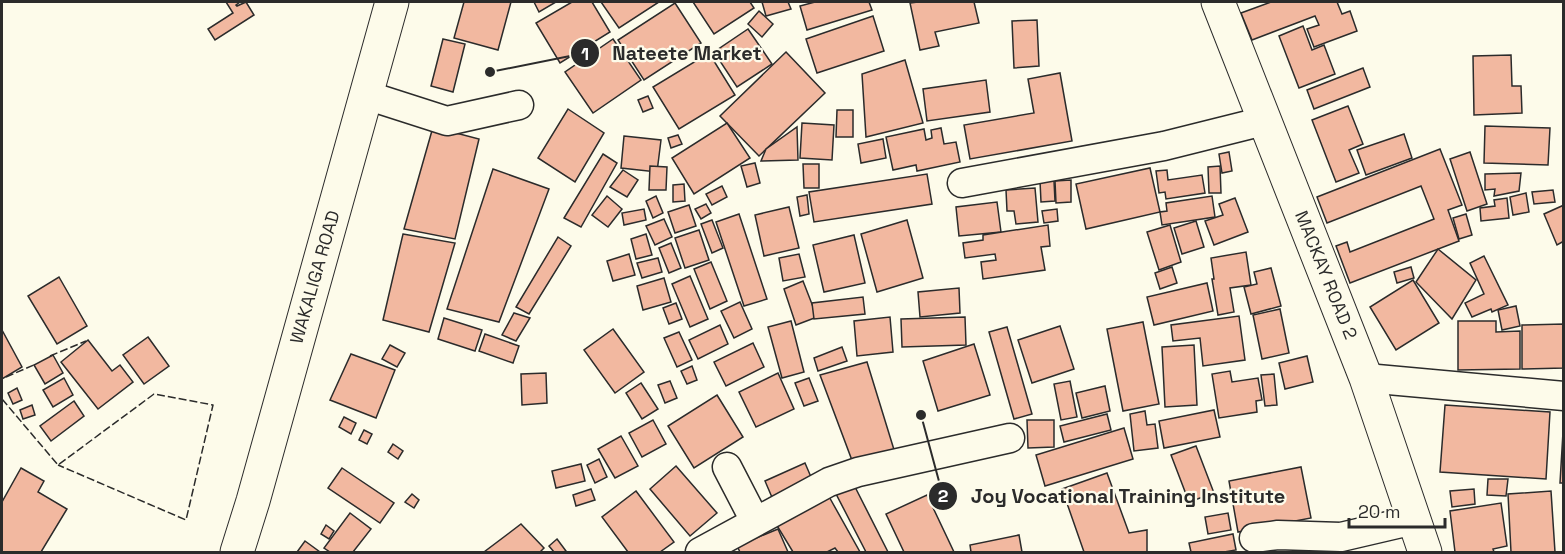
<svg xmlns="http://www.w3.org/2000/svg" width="1565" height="554" viewBox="0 0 1565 554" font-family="'Space Grotesk',sans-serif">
  <rect width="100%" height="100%" fill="#fdfbea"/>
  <g fill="#f2b8a0" stroke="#2b2b2b" stroke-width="1.5">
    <path d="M226 2H240L236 5 237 6 246 2 254 15 215 40 208 29 233 13Z"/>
    <path d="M464 2H511L498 50 454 38Z"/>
    <path d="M534 2H556L539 12Z"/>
    <path d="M572 2H592L610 32 560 63 536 23Z"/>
    <path d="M601 2H659L619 28Z"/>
    <path d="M693 2H750L754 8 714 34Z"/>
    <path d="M762 2H788L791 9 766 16Z"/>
    <path d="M815 2H869L872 10 807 30 800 6Z"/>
    <path d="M918 2H974L979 23 935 32 939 46 920 50 910 3Z"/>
    <path d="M1271 2H1337L1342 14 1350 11 1357 31 1314 47 1307 29 1319 25 1315 16 1252 40 1241 13Z"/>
    <path d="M675 3 701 43 644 80 618 40Z"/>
    <path d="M759 11 773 24 762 37 748 24Z"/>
    <path d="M873 16 884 51 817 73 806 39Z"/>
    <path d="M1037 20 1039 66 1014 68 1012 21Z"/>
    <path d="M1303 26 1312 50 1324 45 1335 74 1299 88 1279 36Z"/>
    <path d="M748 29 772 64 737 87 714 52Z"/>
    <path d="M443 39 465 44 453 92 431 86Z"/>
    <path d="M613 39 641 80 593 113 565 72Z"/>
    <path d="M786 52 825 93 759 156 720 116Z"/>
    <path d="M709 53 735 95 679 129 653 87Z"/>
    <path d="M1511 55 1512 86H1521L1522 113 1474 115 1473 56Z"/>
    <path d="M905 60 923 123 866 137 862 74Z"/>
    <path d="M1363 68 1370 87 1314 109 1307 90Z"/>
    <path d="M1060 73 1072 141 970 159 964 125 1034 113 1028 79Z"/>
    <path d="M986 80 990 112 927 121 923 89Z"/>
    <path d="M648 96 653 108 643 112 638 100Z"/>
    <path d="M1348 106 1363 144 1349 150 1359 173 1336 182 1312 120Z"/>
    <path d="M568 109 604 133 575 182 538 158Z"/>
    <path d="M837 110H853V137H836Z"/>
    <path d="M727 123 750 158 694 194 672 158Z"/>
    <path d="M802 123 834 125 832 160 800 158Z"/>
    <path d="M1485 126 1550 128 1548 165 1484 163Z"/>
    <path d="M433 127 479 139 455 239 404 229Z"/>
    <path d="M797 127 798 160 761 161 766 149Z"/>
    <path d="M941 128 944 144 956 142 960 162 917 171 916 165 893 170 886 137 924 129 926 140 932 138 931 130Z"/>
    <path d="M1404 134 1412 158 1366 175 1357 150Z"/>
    <path d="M678 135 682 144 671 148 668 138Z"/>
    <path d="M624 136 661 140 657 172 621 168Z"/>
    <path d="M883 139 886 158 861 163 858 144Z"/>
    <path d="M1440 149 1462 205 1448 210 1459 241 1350 283 1336 246 1347 242 1350 252 1434 219 1421 186 1327 223 1317 197Z"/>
    <path d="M1229 152 1232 171 1222 173 1219 154Z"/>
    <path d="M1470 152 1487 204 1467 211 1450 159Z"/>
    <path d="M603 154 617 163 581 227 564 218Z"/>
    <path d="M755 163 760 183 747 187 741 166Z"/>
    <path d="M803 164H819V188H804Z"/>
    <path d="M650 166 667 167 666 190H649Z"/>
    <path d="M1220 166 1221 193H1209L1208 167Z"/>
    <path d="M1150 168 1160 212 1086 229 1076 184Z"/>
    <path d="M493 169 549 189 499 322 447 309Z"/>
    <path d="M623 170 638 180 627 197 610 187Z"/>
    <path d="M1167 170 1168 180 1202 175 1205 193 1166 199 1165 192 1159 193 1156 171Z"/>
    <path d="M1521 173 1519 191 1494 196 1495 189 1485 190V174Z"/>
    <path d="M927 174 932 204 814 222 809 192Z"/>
    <path d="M1071 180V202L1056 203 1055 181Z"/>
    <path d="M1040 181H1054L1055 201 1041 202Z"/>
    <path d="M684 184 685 201 673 202V185Z"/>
    <path d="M722 186 727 197 712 205 706 194Z"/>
    <path d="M1035 188 1038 222 1016 224 1014 211H1007L1006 190Z"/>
    <path d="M1553 190 1555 202 1534 204 1532 192Z"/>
    <path d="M1526 193 1529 212 1513 215 1510 197Z"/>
    <path d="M807 195 809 214 800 216 797 197Z"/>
    <path d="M607 196 622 209 608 227 592 215Z"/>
    <path d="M656 196 663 213 653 218 646 201Z"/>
    <path d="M1212 196 1215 217 1162 225 1160 212 1167 211 1166 203Z"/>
    <path d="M1235 198 1248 232 1214 245 1205 221 1223 215 1219 204Z"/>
    <path d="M1507 198 1509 218 1481 221 1480 208 1495 206 1494 200Z"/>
    <path d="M997 202 1001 232 959 236 956 207Z"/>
    <path d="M706 204 711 213 701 219 695 209Z"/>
    <path d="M689 205 696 226 675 233 668 212Z"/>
    <path d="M1564 205V241L1557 245 1544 214Z"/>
    <path d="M789 207 799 248 764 256 755 215Z"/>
    <path d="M644 209 646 220 624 225 622 213Z"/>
    <path d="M1057 209 1058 221 1044 223 1042 211Z"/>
    <path d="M739 214 767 299 744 306 716 222Z"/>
    <path d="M1466 214 1472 235 1459 239 1453 218Z"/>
    <path d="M664 219 672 237 655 245 646 226Z"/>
    <path d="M712 220 723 248 712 253 701 224Z"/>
    <path d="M907 220 923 278 877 292 861 234Z"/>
    <path d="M1196 221 1204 247 1182 254 1174 228Z"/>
    <path d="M1048 225 1050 246 1041 247 1045 270 983 279 981 262 996 260 995 254 965 258 963 243 983 240V235Z"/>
    <path d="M1170 225 1181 262 1159 270 1147 232Z"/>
    <path d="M699 230 709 260 685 268 675 238Z"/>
    <path d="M403 234 455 243 429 332 383 320Z"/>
    <path d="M646 234 652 255 636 259 631 239Z"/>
    <path d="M854 235 865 283 824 292 813 245Z"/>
    <path d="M558 237 571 246 529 314 516 307Z"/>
    <path d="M671 243 681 268 669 273 659 248Z"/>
    <path d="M1438 249 1476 280 1452 319 1416 282Z"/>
    <path d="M1246 252 1251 285 1230 288 1234 312 1218 315 1212 279H1214L1211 258Z"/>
    <path d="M629 254 635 275 613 281 607 261Z"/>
    <path d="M799 254 805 277 783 281 779 258Z"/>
    <path d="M1484 256 1508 305 1492 312 1491 309 1472 317 1465 303 1484 294 1470 263Z"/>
    <path d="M658 258 662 272 642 278 637 263Z"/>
    <path d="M711 262 727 301 710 309 694 269Z"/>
    <path d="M1172 267 1177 283 1160 289 1155 273Z"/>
    <path d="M1411 267 1414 278 1397 283 1394 272Z"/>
    <path d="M1271 268 1281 306 1251 314 1244 287 1257 284 1254 272Z"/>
    <path d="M690 276 708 319 690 327 672 284Z"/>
    <path d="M59 277 87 326 57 344 28 296Z"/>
    <path d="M664 278 671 302 643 310 637 286Z"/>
    <path d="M1413 280 1439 323 1396 350 1370 307Z"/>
    <path d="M803 281 817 317 796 325 784 289Z"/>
    <path d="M1207 283 1213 311 1154 325 1147 297Z"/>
    <path d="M959 288 960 313 920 317 918 292Z"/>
    <path d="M863 297 865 314 814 319 812 303Z"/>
    <path d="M740 302 752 329 734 338 721 311Z"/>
    <path d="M676 303 682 319 669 324 663 308Z"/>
    <path d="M1516 306 1520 326 1502 330 1498 310Z"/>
    <path d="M1280 309 1289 353 1262 359 1253 315Z"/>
    <path d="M514 313 530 318 516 341 502 335Z"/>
    <path d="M1239 316 1245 360 1203 366 1200 338 1173 341 1171 325Z"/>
    <path d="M890 317 893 352 857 356 854 321Z"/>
    <path d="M965 317 966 345 902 347 901 319Z"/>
    <path d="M444 318 482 330 475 351 438 339Z"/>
    <path d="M791 321 804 372 782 378 768 327Z"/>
    <path d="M1458 321H1496V332L1520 331V369L1458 370Z"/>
    <path d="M1143 322 1159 404 1123 411 1107 329Z"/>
    <path d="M1564 324V368L1522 369V325Z"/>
    <path d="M720 325 728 344 698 359 689 340Z"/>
    <path d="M1060 326 1074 369 1032 383 1018 340Z"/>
    <path d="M1007 327 1032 414 1014 419 989 332Z"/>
    <path d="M613 329 644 372 615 393 584 350Z"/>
    <path d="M2 330 22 367 2 379Z"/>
    <path d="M679 332 692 360 677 367 664 338Z"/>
    <path d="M485 334 519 346 513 363 479 351Z"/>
    <path d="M148 337 169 366 144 384 123 355Z"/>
    <path d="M88 340 112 371 120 365 133 382 98 409 61 362Z"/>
    <path d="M753 343 764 367 726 386 714 362Z"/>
    <path d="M974 344 990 395 938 411 923 361Z"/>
    <path d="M390 345 405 353 397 367 382 359Z"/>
    <path d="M1194 345 1197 405 1165 407 1162 347Z"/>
    <path d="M842 347 847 361 818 371 814 358Z"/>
    <path d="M351 354 395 370 376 418 330 400Z"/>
    <path d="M53 355 63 373 45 384 34 365Z"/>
    <path d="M1307 356 1313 382 1285 389 1279 363Z"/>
    <path d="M867 362 895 453 853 463 820 375Z"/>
    <path d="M692 366 697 380 687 384 681 371Z"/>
    <path d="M1230 371 1232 382 1258 378 1262 400 1256 401 1257 412 1219 418 1212 374Z"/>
    <path d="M546 373 547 403 522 405 521 374Z"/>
    <path d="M778 373 794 409 756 427 739 392Z"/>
    <path d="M1274 374 1277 405 1265 406 1261 375Z"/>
    <path d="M64 378 73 395 53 407 43 390Z"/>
    <path d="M809 378 818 401 804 406 795 383Z"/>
    <path d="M670 381 677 398 665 403 658 385Z"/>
    <path d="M1070 381 1077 417 1061 420 1054 384Z"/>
    <path d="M641 383 658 409 642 419 626 393Z"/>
    <path d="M1105 386 1110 411 1082 418 1076 393Z"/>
    <path d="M17 388 22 400 13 404 8 393Z"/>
    <path d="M717 395 743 437 694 468 668 426Z"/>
    <path d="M74 401 84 416 51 441 40 426Z"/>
    <path d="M32 405 35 415 23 419 20 410Z"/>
    <path d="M1445 405 1550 412 1546 479 1440 472Z"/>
    <path d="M1214 410 1220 437 1164 448 1159 421Z"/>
    <path d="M1145 411 1147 425 1155 424 1158 448 1134 451 1130 414Z"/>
    <path d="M1107 414 1111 430 1064 442 1060 426Z"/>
    <path d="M344 417 356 423 351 434 339 427Z"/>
    <path d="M653 420 666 444 642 457 629 433Z"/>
    <path d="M1027 420H1054V447L1028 448Z"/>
    <path d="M1124 428 1133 459 1045 486 1036 455Z"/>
    <path d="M364 430 372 434 367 444 359 440Z"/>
    <path d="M1563 432H1564V483H1560Z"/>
    <path d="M621 436 638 466 615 478 598 449Z"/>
    <path d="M393 444 403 451 398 459 388 452Z"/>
    <path d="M1196 446 1214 493 1189 502 1171 455Z"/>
    <path d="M599 459 607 477 595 483 587 465Z"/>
    <path d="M805 463 814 484 774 502 765 481Z"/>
    <path d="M581 464 585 481 556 488 552 471Z"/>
    <path d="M676 466 717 513 690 536 650 489Z"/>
    <path d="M1301 467 1311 518 1238 532 1229 481Z"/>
    <path d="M21 468 44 481 38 492 67 509 41 552H2V502Z"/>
    <path d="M342 468 394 503 380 523 328 488Z"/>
    <path d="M1107 473 1129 533 1147 530V552H1084L1062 489Z"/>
    <path d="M1488 479H1508L1506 496 1487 495Z"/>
    <path d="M852 481 888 552H866L834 490Z"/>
    <path d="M591 489 595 500 576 506 573 495Z"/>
    <path d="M1474 489 1475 504 1452 507 1450 491Z"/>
    <path d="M636 491 674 542 660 552H628L602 517Z"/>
    <path d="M1551 491 1555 552H1511L1508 494Z"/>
    <path d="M827 493 860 552H838L835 548 827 552H793L776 524Z"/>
    <path d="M412 494 419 500 414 508 405 502Z"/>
    <path d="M927 495 954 552H904L886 514Z"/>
    <path d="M1501 503 1507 546 1493 549 1494 552H1455L1450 511Z"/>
    <path d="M350 513 371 529 353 552H330L324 548Z"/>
    <path d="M1228 513 1231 530 1208 534 1205 517Z"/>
    <path d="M521 524 544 548 540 552H484Z"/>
    <path d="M326 525 334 531 329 539 321 534Z"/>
    <path d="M778 529 788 552H740L737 546Z"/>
    <path d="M1233 534 1236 550 1224 552H1191L1189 543Z"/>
    <path d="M1019 535 1022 552H971L970 545Z"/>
    <path d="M557 539 566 551 564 552H554L549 546Z"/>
    <path d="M305 541 320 552H297Z"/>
  </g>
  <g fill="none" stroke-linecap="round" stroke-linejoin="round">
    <defs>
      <g id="street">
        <path d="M366 95 447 121 519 105"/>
        <path d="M962 183 1164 146 1264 121"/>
        <path d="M1366 378 1564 396"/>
        <path d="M727 467 755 521"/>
        <path d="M1254 538 1278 535 1341 537 1414 520"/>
        <path d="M700 552 829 482 858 472 1010 438"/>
      </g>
      <g id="secondary">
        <path d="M1218 2 1366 378 1425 552"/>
        <path d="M237 552 253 501 392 2"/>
      </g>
    </defs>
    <use href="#street" stroke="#2b2b2b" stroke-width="31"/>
    <use href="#secondary" stroke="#2b2b2b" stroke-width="35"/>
    <use href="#street" stroke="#fdfbea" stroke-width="28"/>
    <use href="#secondary" stroke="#fdfbea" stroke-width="33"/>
    <g stroke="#2b2b2b" stroke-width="1.5" stroke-dasharray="8 3" stroke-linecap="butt">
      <path d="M50 356 86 341"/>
      <path d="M6 377 36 364"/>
      <path d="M2 399 58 465 154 394 213 405 186 520 58 465"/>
    </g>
  </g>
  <g text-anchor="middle" stroke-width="4.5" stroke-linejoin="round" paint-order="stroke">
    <g font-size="18" fill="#2b2b2b" stroke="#fdfbea">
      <text transform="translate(1326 275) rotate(68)" y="6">MACKAY ROAD 2</text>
      <text transform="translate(315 277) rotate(-74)" y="6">WAKALIGA ROAD</text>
    </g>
  </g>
  <path fill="none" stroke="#2b2b2b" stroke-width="2" d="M490 72L585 53M921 415L943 496"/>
  <g fill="#2b2b2b" stroke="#fdfbea" stroke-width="2">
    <circle cx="490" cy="72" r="6"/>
    <circle cx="921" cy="415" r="6"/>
    <circle cx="585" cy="53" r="15"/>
    <circle cx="943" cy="496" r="15"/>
  </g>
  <g font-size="18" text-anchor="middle" font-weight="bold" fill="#fff">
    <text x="585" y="60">1</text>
    <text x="943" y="502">2</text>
  </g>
  <g font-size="20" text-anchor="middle" font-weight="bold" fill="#2b2b2b" stroke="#fdfbea" stroke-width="4.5" stroke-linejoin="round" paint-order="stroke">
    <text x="687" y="60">Nateete Market</text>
    <text x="1128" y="503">Joy Vocational Training Institute</text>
  </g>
  <rect width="1565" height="554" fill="none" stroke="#2b2b2b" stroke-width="6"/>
  <path d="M1349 518v9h96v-9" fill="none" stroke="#2b2b2b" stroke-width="3"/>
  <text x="1358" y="518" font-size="18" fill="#2b2b2b" stroke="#fdfbea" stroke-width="4.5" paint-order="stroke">20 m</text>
</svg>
